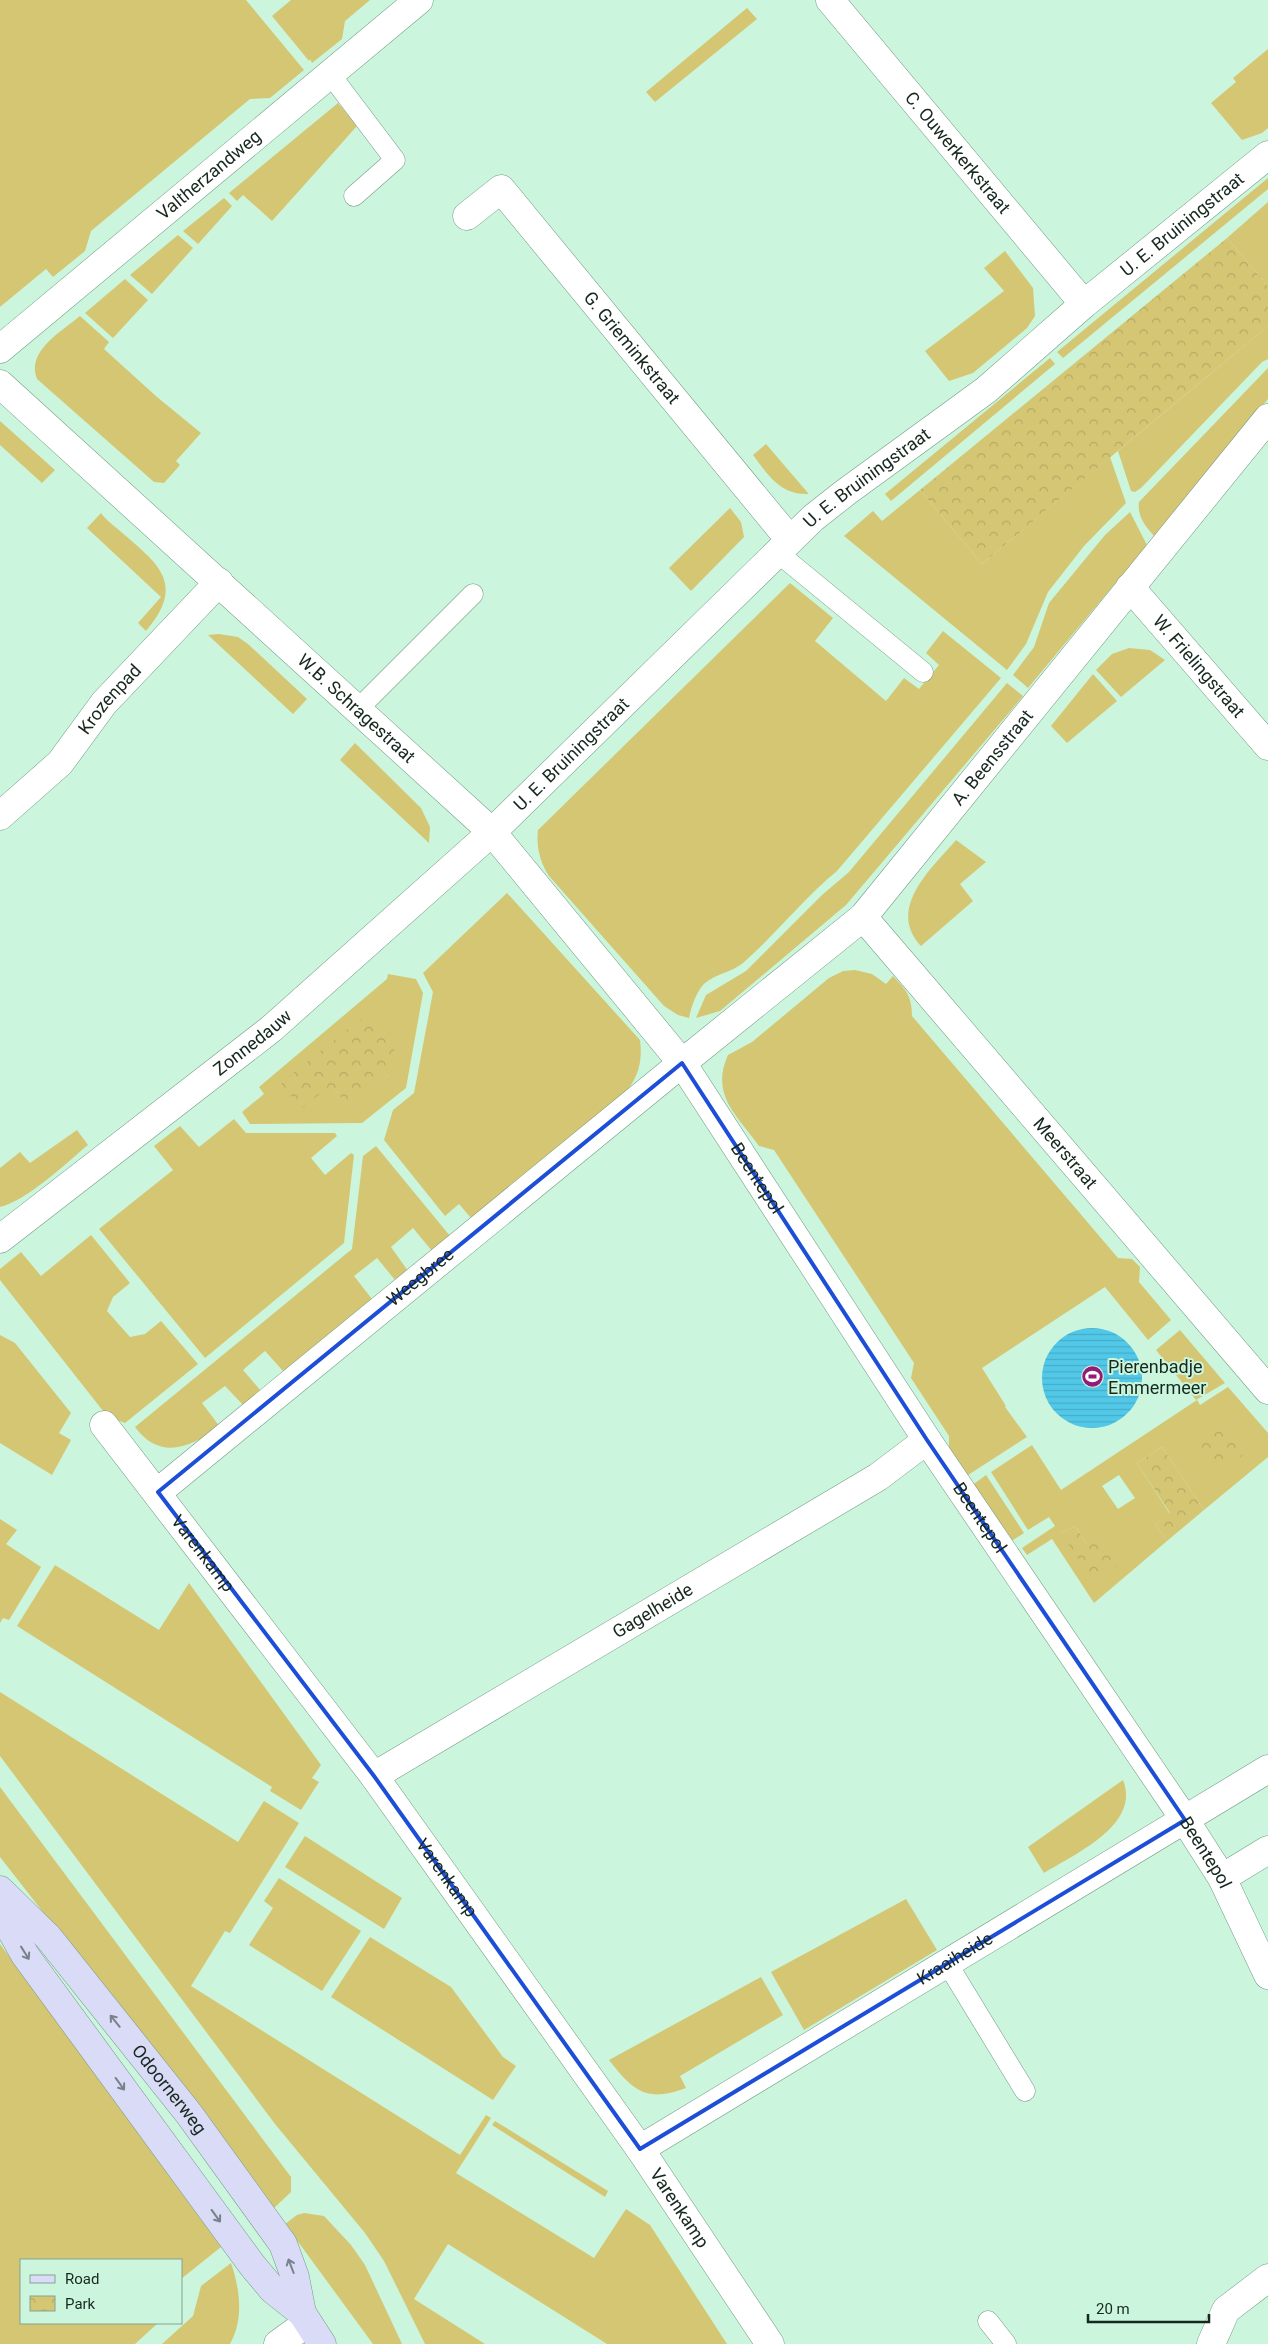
<svg xmlns="http://www.w3.org/2000/svg" width="1268" height="2344" viewBox="0 0 1268 2344" font-family="Roboto,sans-serif">
  <defs>
    <pattern id="park-crowns" width="20" height="18" patternUnits="userSpaceOnUse" patternTransform="scale(1.25)"><rect width="20" height="18" fill="#d5c673"/><path d="M2 6a3 3 0 1 1 6 0M12 15a3 3 0 1 1 6 0" fill="none" stroke="#b6aa63"/></pattern>
    <pattern id="water-rules" width="6" height="5" patternUnits="userSpaceOnUse" patternTransform="scale(1.25)"><rect width="6" height="5" fill="#52c8e9"/><path d="M0 2.5h6" fill="none" stroke="#47acc7"/></pattern>
  </defs>
  <rect width="100%" height="100%" fill="#cbf6dd"/>
  <g fill="#d5c673" fill-rule="evenodd">
    <path d="M0 0H246L304 70 270 98 250 99 91 231 85 251 53 277 46 269 0 307Z"/>
    <path d="M291 0H370L345 21 342 39 312 63 310 59 309 61 272 16Z"/>
    <path d="M747 8 757 19 655 102 646 92Z"/>
    <path d="M1268 49V128L1262 133 1242 140 1211 103 1236 82 1233 78Z"/>
    <path d="M338 103 357 126 272 221 243 195 237 201 229 193Z"/>
    <path d="M1268 178V189L1063 358 1057 352Z"/>
    <path d="M224 198 232 206 198 244 183 231Z"/>
    <path d="M1268 202V286L1227 238Z"/>
    <path d="M178 235 193 248 152 294 130 275Z"/>
    <path d="M1005 251 1033 288 1035 316 1027 328 973 373 949 381 925 351 1004 291 984 268Z"/>
    <path d="M125 279 148 300 113 338 85 313Z"/>
    <path d="M80 316 109 342 104 349 157 397 201 433 176 461 180 465 164 483 154 482 37 379C26 351 61 332 80 316Z"/>
    <path d="M1268 326V359L1262 362 1141 488 1135 492 1131 491 1118 451Z"/>
    <path d="M1050 358 1055 364 891 501 885 494Z"/>
    <path d="M1268 368V399L1154 536C1145 526 1137 516 1139 502Z"/>
    <path d="M0 421 55 470 42 483 0 445Z"/>
    <path d="M766 444 808 493V494C780 495 768 475 753 455Z"/>
    <path d="M1110 457 1126 503 1084 546 1048 592 1026 644 1007 670 844 536 873 511 882 521 920 490 982 564Z"/>
    <path d="M730 508 741 522 744 537 691 591 669 568Z"/>
    <path d="M1130 512 1147 545 1028 688 1013 675 1034 647 1049 603 1105 535Z"/>
    <path d="M101 513C105 519 113 525 120 531 157 563 187 583 146 631L138 623 161 597 87 528Z"/>
    <path d="M790 583 833 618 815 641 886 701 904 678 919 689 939 665 926 653 943 631 1001 678 837 871C803 899 776 934 743 963 732 972 716 974 705 983 697 990 691 1007 689 1018L678 1015 664 1006 549 876C540 862 536 847 538 830Z"/>
    <path d="M219 634 238 637 248 644 307 699 293 714 208 635Z"/>
    <path d="M1129 648 1150 650 1165 660 1121 697 1096 670 1112 654Z"/>
    <path d="M1093 674 1117 701 1067 743 1051 726Z"/>
    <path d="M1007 683 1023 696 846 905 720 1011 696 1018 706 995 746 971 822 895 849 872Z"/>
    <path d="M355 743 421 808 430 827 429 843 340 760Z"/>
    <path d="M956 840 986 862 960 884 973 901 921 946C886 908 932 868 956 840Z"/>
    <path d="M507 893 640 1040C643 1061 638 1081 622 1095L471 1218 459 1204 445 1216 384 1140 393 1110 414 1093 433 992 423 973Z"/>
    <path d="M855 970 872 974 886 984 893 976C906 990 912 996 912 1016L1118 1258 1132 1259 1140 1267 1139 1282 1171 1320 1148 1340 1105 1287 982 1368 1006 1406 1005 1407 1027 1437 965 1477 949 1453V1436L911 1378 914 1363 774 1150 759 1146C737 1115 710 1095 728 1055L752 1042 829 978 843 971Z"/>
    <path d="M388 974 416 979 423 993 406 1088 362 1123 250 1124 242 1112 264 1094 259 1087 387 979ZM390 1074 348 1105 331 1085Z"/>
    <path d="M234 1119 246 1133H335L337 1136 311 1158 325 1175 351 1153 354 1155 344 1243 205 1358 99 1229 173 1170 154 1146 180 1126 199 1147Z"/>
    <path d="M77 1130 88 1145C66 1163 27 1201 0 1207V1168L20 1152 30 1163Z"/>
    <path d="M376 1146 450 1236 432 1251 413 1228 391 1247 408 1271 395 1280 377 1258 354 1276 372 1299 287 1371H283L265 1351 243 1370 261 1391 244 1406 225 1386 202 1403 220 1427C191 1446 161 1462 135 1427L352 1249 363 1156Z"/>
    <path d="M91 1235 130 1283 113 1297 107 1311 130 1337 145 1334 161 1321 198 1364 125 1423 107 1416 0 1280V1269L21 1252 41 1276Z"/>
    <path d="M1180 1330 1225 1383 1196 1400 1156 1350Z"/>
    <path d="M0 1335 15 1343 71 1413 59 1433 71 1440 52 1475 0 1443Z"/>
    <path d="M1228 1387 1268 1433V1457L1204 1510 1162 1447 1137 1463 1170 1514 1155 1524 1167 1541 1094 1603 1052 1539 1027 1555 1022 1548 1055 1526 1049 1517 1028 1530 991 1472 1032 1445 1061 1490 1197 1400 1200 1405ZM1119 1475 1135 1498 1118 1509 1102 1486ZM1075 1526 1087 1544 1061 1533Z"/>
    <path d="M986 1475 1024 1533 1010 1542 971 1486Z"/>
    <path d="M0 1519 17 1530 6 1544 41 1567 9 1620 3 1618 0 1623Z"/>
    <path d="M55 1565 159 1630 189 1583 321 1765 312 1778 319 1782 301 1810 270 1791 272 1787 17 1626Z"/>
    <path d="M0 1692 238 1842 264 1801 299 1823 230 1933 225 1931 191 1986 460 2155 486 2115 491 2118 456 2173 594 2258 626 2209 650 2225 727 2344H607L448 2244 414 2299 485 2344H425L384 2261 365 2233 275 2124 0 1756Z"/>
    <path d="M1123 1780C1141 1825 1075 1854 1044 1873L1028 1847Z"/>
    <path d="M0 1787 291 2177V2192L274 2208 0 1857Z"/>
    <path d="M305 1836 402 1898 384 1929 285 1867Z"/>
    <path d="M279 1878 361 1931 322 1991 249 1945 273 1908 264 1901Z"/>
    <path d="M906 1899 937 1950 804 2030 771 1972Z"/>
    <path d="M370 1937 451 1987 503 2057 516 2066 493 2100 331 1997Z"/>
    <path d="M0 1944 221 2247 181 2279V2260H21V2323H158L135 2344H0Z"/>
    <path d="M761 1977 783 2015 680 2076 686 2088C647 2103 633 2091 609 2060Z"/>
    <path d="M495 2121 608 2191 605 2197 492 2125Z"/>
    <path d="M304 2213 324 2216 351 2245 365 2265 402 2344H373L285 2224 297 2215Z"/>
    <path d="M231 2263C240 2289 244 2319 230 2344H162L193 2316 201 2286Z"/>
  </g>
  <g fill="url(#park-crowns)">
    <path d="M1227 238 1268 286V326L982 564 920 490Z"/>
    <path d="M369 1012 395 1044 390 1074 348 1106 331 1085 301 1109 281 1083Z"/>
    <path d="M1223 1426 1243 1455 1216 1475 1195 1445Z"/>
    <path d="M1162 1447 1204 1510 1167 1541 1155 1524 1170 1513 1137 1463Z"/>
    <path d="M1075 1526 1087 1544 1100 1536 1119 1566 1094 1583 1061 1533Z"/>
  </g>
  <circle fill="url(#water-rules)" cx="1092" cy="1378" r="50"/>
  <g fill="none" stroke-linecap="round" stroke-linejoin="round">
    <defs>
      <g id="lane">
        <path d="M330 74 395 160 354 196"/>
        <path d="M778 553 923 672"/>
        <path d="M358 709 473 594"/>
        <path d="M947 1963 1025 2091"/>
        <path d="M988 2321 1006 2344"/>
      </g>
      <g id="street">
        <path id="s1" d="M830 0 1084 304"/>
        <path id="s2" d="M467 216 501 189 790 540"/>
        <path id="s3" d="M0 349 419 0"/>
        <path id="s4" d="M0 384 492 832 682 1063 927 1440 1185 1820 1222 1878 1268 1975"/>
        <path id="s5" d="M1130 587 1268 746"/>
        <path id="s6" d="M0 816 60 763 104 703 219 582"/>
        <path id="s7" d="M863 917 1268 1390"/>
        <path id="s8" d="M0 1239 271 1029 492 832 813 518 846 492 986 390 1084 304 1268 155"/>
        <path id="s9" d="M104 1425 374 1776 640 2149 770 2344"/>
        <path id="s10" d="M158 1492 682 1063 863 917 1268 418"/>
        <path id="s11" d="M374 1776 878 1477 927 1440"/>
        <path d="M1222 1878 1268 1850"/>
        <path id="s12" d="M640 2149 1268 1769"/>
        <path d="M278 2344 307 2323"/>
        <path d="M1211 2344 1226 2310 1268 2278"/>
      </g>
      <g id="secondary">
        <path id="s13" d="M0 1890 48 1937 189 2114 283 2244 295 2277 302 2313 322 2344"/>
        <path d="M0 1911 25 1955 252 2265 273 2290 302 2313"/>
      </g>
    </defs>
    <use href="#lane" stroke="#729a84" stroke-width="21"/>
    <use href="#street" stroke="#729a84" stroke-width="29"/>
    <use href="#secondary" stroke="#729a84" stroke-width="29"/>
    <use href="#lane" stroke="#fff" stroke-width="20"/>
    <use href="#street" stroke="#fff" stroke-width="28"/>
    <use href="#secondary" stroke="#dadbf6" stroke-width="28"/>
  </g>
  <defs><path id="oneway-shaft" d="M-6 0H5M1.5-3L5.5 0L1.5 3" fill="none" stroke-width="1.6" stroke-linecap="round" stroke-linejoin="round" transform="scale(1.25)"/></defs>
  <g stroke="#78828a">
    <use href="#oneway-shaft" transform="translate(25 1953) rotate(58)"/>
    <use href="#oneway-shaft" transform="translate(115 2021) rotate(-129)"/>
    <use href="#oneway-shaft" transform="translate(120 2084) rotate(54)"/>
    <use href="#oneway-shaft" transform="translate(216 2216) rotate(54)"/>
    <use href="#oneway-shaft" transform="translate(291 2266) rotate(-111)"/>
  </g>
  <path fill="none" stroke="#1d4ed8" stroke-width="4" stroke-linejoin="round" d="M682 1063 927 1440 1185 1820 640 2149 374 1776 158 1492Z"/>
  <defs>
    <symbol id="stadium-disc" viewBox="-11 -11 22 22"><circle r="9.5" fill="#941c78" stroke="#cbf6dd"/><path d="M0-5a6.5 5 0 1 0 0 10a6.5 5 0 1 0 0-10ZM-3.5-1.8h7v3.6h-7Z" fill="#fff"/></symbol>
  </defs>
  <g fill-rule="evenodd">
    <use href="#stadium-disc" x="1080" y="1364" width="25" height="25"/>
  </g>
  <g text-anchor="middle" stroke-width="4" stroke-linejoin="round" paint-order="stroke">
    <g font-size="18" fill="#17281f" stroke="#cbf6dd">
      <text dy="6" stroke="none"><textPath href="#s1" startOffset="199">C. Ouwerkerkstraat</textPath></text>
      <text dy="6" stroke="none"><textPath href="#s3" startOffset="272">Valtherzandweg</textPath></text>
      <text dy="6" stroke="none"><textPath href="#s8" startOffset="1560">U. E. Bruiningstraat</textPath></text>
      <text dy="6" stroke="none"><textPath href="#s2" startOffset="249">G. Grieminkstraat</textPath></text>
      <text dy="6" stroke="none"><textPath href="#s8" startOffset="1155">U. E. Bruiningstraat</textPath></text>
      <text dy="6" stroke="none"><textPath href="#s5" startOffset="105">W. Frielingstraat</textPath></text>
      <text dy="6" stroke="none"><textPath href="#s6" startOffset="161">Krozenpad</textPath></text>
      <text dy="6" stroke="none"><textPath href="#s4" startOffset="482">W.B. Schragestraat</textPath></text>
      <text dy="6" stroke="none"><textPath href="#s8" startOffset="750">U. E. Bruiningstraat</textPath></text>
      <text dy="6" stroke="none"><textPath href="#s10" startOffset="1115">A. Beensstraat</textPath></text>
      <text dy="6" stroke="none"><textPath href="#s8" startOffset="320">Zonnedauw</textPath></text>
      <text dy="6" stroke="none"><textPath href="#s7" startOffset="311">Meerstraat</textPath></text>
      <text dy="6" stroke="none"><textPath href="#s4" startOffset="1102">Beentepol</textPath></text>
      <text dy="6" stroke="none"><textPath href="#s10" startOffset="339">Weegbree</textPath></text>
      <text dy="6" stroke="none"><textPath href="#s4" startOffset="1508">Beentepol</textPath></text>
      <text dy="6" stroke="none"><textPath href="#s9" startOffset="162">Varenkamp</textPath></text>
      <text dy="6" stroke="none"><textPath href="#s11" startOffset="324">Gagelheide</textPath></text>
      <text dy="6" stroke="none"><textPath href="#s4" startOffset="1912">Beentepol</textPath></text>
      <text dy="6" stroke="none"><textPath href="#s9" startOffset="568">Varenkamp</textPath></text>
      <text dy="6" stroke="none"><textPath href="#s12" startOffset="368">Kraaiheide</textPath></text>
      <text dy="6" stroke="none"><textPath href="#s13" startOffset="262">Odoornerweg</textPath></text>
      <text dy="6" stroke="none"><textPath href="#s9" startOffset="972">Varenkamp</textPath></text>
    </g>
    <g font-size="18" fill="#17281f" stroke="#cbf6dd" text-anchor="start">
      <text x="1108" y="1373">Pierenbadje<tspan x="1108" dy="21">Emmermeer</tspan></text>
    </g>
  </g>
  <rect x="20" y="2259" width="162" height="65" fill="#cbf6dd" stroke="#83a491"/>
  <rect x="30" y="2275" width="25" height="8" fill="#dadbf6" stroke="#83a491"/>
  <text x="65" y="2284" font-size="15" fill="#17281f">Road</text>
  <rect x="30" y="2296" width="25" height="15" fill="url(#park-crowns)" stroke="#83a491"/>
  <text x="65" y="2309" font-size="15" fill="#17281f">Park</text>
  <path d="M1088 2314v8h121v-8" fill="none" stroke="#17281f" stroke-width="2.5"/>
  <text x="1096" y="2314" font-size="15" fill="#17281f" stroke="#cbf6dd" stroke-width="4" paint-order="stroke">20 m</text>
</svg>
